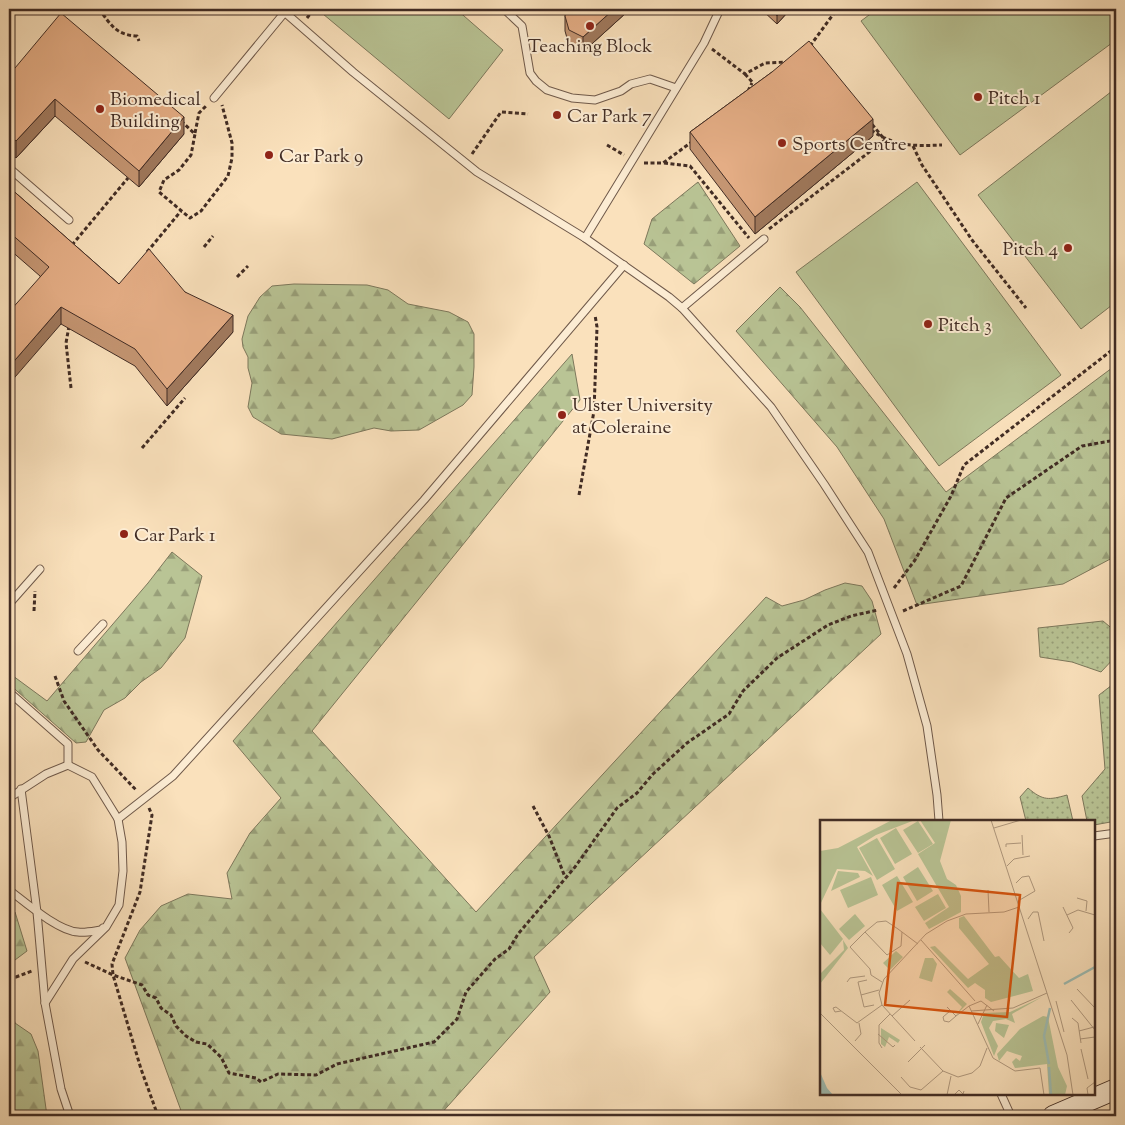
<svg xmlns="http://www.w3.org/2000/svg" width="1125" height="1125" viewBox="0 0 1125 1125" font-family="'Sorts Mill Goudy',serif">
  <defs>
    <pattern id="green-dots" width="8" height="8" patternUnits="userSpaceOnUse" patternTransform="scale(1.25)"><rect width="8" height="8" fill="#b9c495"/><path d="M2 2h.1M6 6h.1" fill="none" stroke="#989f79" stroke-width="1.8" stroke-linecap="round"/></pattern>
    <pattern id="forest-firs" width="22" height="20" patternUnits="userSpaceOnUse" patternTransform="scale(1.25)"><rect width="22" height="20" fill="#b9c495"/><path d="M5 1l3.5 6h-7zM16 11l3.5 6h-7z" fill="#989f79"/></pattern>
  </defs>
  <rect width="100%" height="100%" fill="#fae1bc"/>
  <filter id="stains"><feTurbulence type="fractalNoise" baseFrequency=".004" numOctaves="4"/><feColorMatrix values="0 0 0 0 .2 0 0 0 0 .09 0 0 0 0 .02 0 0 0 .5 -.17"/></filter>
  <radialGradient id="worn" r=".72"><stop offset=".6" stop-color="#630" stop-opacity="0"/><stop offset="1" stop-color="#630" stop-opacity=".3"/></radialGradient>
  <g fill="url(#green-dots)" stroke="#7d785c">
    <path d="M1103 621 1116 632V656L1101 672 1072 662 1040 657 1038 628Z"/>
    <path d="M1116 682V821L1094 825V821H1087L1082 796 1105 769 1099 695Z"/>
    <path d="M1028 788C1043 801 1049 800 1067 795L1073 821H1026L1020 797Z"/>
  </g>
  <g fill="url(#forest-firs)" stroke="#7d785c">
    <path d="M698 182 740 246 694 284 644 244 652 219Z"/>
    <path d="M294 284 367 285 388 290 408 304 449 312 468 322 474 334V367L472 395 463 405 419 430 391 431 374 428 332 439 281 434 253 417 248 407 252 383 248 368V357L243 347 242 339 248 316 260 297 272 286Z"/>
    <path d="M780 287 800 307 946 492 1116 365V556L1063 584 917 605 884 519 837 447 736 331Z"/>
    <path d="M572 354 580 400 312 731 476 912 766 597 782 606 804 600 825 590 845 583 862 586 872 601 881 634 534 957 550 992 439 1116H183L125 958 140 930 161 906 188 894 232 899 227 873 250 833 281 798 233 741Z"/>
    <path d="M172 552 202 576 185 638 161 668 141 682 125 698 104 710 86 742 76 743 9 684V673L47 701 148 583Z"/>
    <path d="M9 908 15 912 27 951 11 963 9 990Z"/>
    <path d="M9 1000 15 1023 31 1034 38 1051 47 1116H9Z"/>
  </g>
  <g fill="#b9c495" stroke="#7d785c">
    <path d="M327 9H456L503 50 449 119 323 14Z"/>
    <path d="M877 9H1116V40L960 155 861 21Z"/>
    <path d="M1116 88V302L1081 329 978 195Z"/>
    <path d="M917 182 1061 375 939 466 796 272Z"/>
  </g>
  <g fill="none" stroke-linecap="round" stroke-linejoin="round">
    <defs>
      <g id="service">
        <path d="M281 9 353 72 477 172 585 238 669 297 682 308 771 407 824 484 868 552 907 654 927 726 937 795 939 821"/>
        <path d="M504 9 522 26 530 73 536 81 547 90 572 98 595 100 621 91 631 84 650 79 676 88"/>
        <path d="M214 98 285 12"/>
        <path d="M9 168 69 220"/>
        <path d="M585 238 704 43 720 9"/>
        <path d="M682 308 764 239"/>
        <path d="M9 604 40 569"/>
        <path d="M78 651 103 624"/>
        <path d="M9 692 68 744V765"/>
        <path d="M21 789 37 912 45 1003 61 1089 70 1116"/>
        <path d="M9 798 46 774 68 765 92 777 118 819 122 842 123 871 119 905 106 927 73 959 45 1003"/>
        <path d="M118 819 173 776 424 500 624 265"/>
        <path d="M1094 836 1116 833"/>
        <path d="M9 890C25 902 58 931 78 932 85 933 94 931 101 930L103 928"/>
        <path d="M1001 1094 1011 1116"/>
      </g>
      <path id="secondary" d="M1053 1116 1116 1089"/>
    </defs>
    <use href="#service" stroke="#6f594a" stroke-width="9"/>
    <use href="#secondary" stroke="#412c24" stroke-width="22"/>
    <g stroke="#412c24" stroke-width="3" stroke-dasharray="4 2.5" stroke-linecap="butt">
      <path d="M41 9 48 13 55 9"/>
      <path d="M56 9 63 15"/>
      <path d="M99 9C111 25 116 35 137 36L139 41"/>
      <path d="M307 18 314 9"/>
      <path d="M810 46 837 9"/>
      <path d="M712 49 745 74 765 63 787 62"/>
      <path d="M745 74 753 83"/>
      <path d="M748 91 752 83"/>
      <path d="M181 121 195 134 191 155 179 170 164 180 159 192 190 218 201 211 228 176 232 158V143L222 105"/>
      <path d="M871 130C896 147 913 146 942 145"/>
      <path d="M195 133 199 113 207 105"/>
      <path d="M607 145 624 155"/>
      <path d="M913 146 922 165 972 240 1026 308"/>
      <path d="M472 154 501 112 528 114"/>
      <path d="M644 163H663L693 141"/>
      <path d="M664 163 690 166 749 238"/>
      <path d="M769 229 885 140 871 123"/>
      <path d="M72 245 128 178"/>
      <path d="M204 247 213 236"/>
      <path d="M147 252 181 211"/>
      <path d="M237 277 248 266"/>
      <path d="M69 326 66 343 71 388"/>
      <path d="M142 448 185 398"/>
      <path d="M579 495 594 411 597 327 595 315"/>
      <path d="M894 588 915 560 951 496 964 465 1116 347"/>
      <path d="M34 611 35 591"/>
      <path d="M903 611 961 586 1006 498 1082 446 1116 440"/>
      <path d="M55 676 64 701 98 750 137 791"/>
      <path d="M533 806 549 836 565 877"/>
      <path d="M149 808 152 815 140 892 112 964 113 975 141 1069 158 1116"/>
      <path d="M85 962 113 975 142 985 148 995 156 998 161 1008 171 1015 176 1026 186 1036 196 1042 207 1044 221 1057 229 1073 256 1078 261 1082 278 1074 316 1075 337 1064 434 1042 457 1019 466 992 495 959 509 949 518 934 575 867 617 808 637 793 653 774 687 743 729 714 743 691 777 658 828 625 851 616 878 610"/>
      <path d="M9 977H16L32 971"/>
    </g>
    <use href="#service" stroke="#fcecd3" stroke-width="7"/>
    <use href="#secondary" stroke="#fcecd3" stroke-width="20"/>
  </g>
  <g fill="#c49572" stroke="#412c24">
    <path d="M567 9H628L627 12 583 52 569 45 565 31V16Z"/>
    <path d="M761 9H790L787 11V13L777 24Z"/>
    <path d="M772 72 873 136 755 234 690 149V132Z"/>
    <path d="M9 73 10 74 184 134 139 187 55 116 16 158 9 152Z"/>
    <path d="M9 187 119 284 185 292 233 332 167 406 135 366 61 324 40 276 9 249Z"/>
  </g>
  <g fill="#a0795d" stroke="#412c24">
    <path d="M614 9H628L627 12 583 52V37Z"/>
    <path d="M784 9H790L787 11V13L777 24V16Z"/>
    <path d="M55 99V116L16 158V141Z"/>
    <path d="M184 117V134L139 187V171Z"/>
    <path d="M873 119V136L755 234V217Z"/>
    <path d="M61 307V324L9 384V367Z"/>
    <path d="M233 315V332L167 406V389Z"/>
  </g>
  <g fill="#e4ad85" stroke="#412c24">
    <path d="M567 9H614L583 37 569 30 565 16Z"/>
    <path d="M770 9H784L777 16Z"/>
    <path d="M61 13 184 117 139 171 55 99 16 141 9 135V73L10 74Z"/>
    <path d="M809 41 873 119 755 217 690 132 772 72Z"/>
    <path d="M9 187 119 284 149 249 185 292 233 315 167 389 135 349 61 307 9 367V312L49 267 9 232Z"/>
  </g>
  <g fill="#8f2418" stroke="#fcecd3" stroke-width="2">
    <circle cx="590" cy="26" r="5"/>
    <circle cx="978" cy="97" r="5"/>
    <circle cx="100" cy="109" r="5"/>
    <circle cx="557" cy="115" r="5"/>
    <circle cx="782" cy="143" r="5"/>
    <circle cx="269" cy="155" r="5"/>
    <circle cx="1068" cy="248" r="5"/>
    <circle cx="928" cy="324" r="5"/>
    <circle cx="562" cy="415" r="5"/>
    <circle cx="124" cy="534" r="5"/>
  </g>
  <g text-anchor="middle" stroke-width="4" stroke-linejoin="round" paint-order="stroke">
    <g font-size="19" fill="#412c24" stroke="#fcecd3" text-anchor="start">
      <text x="590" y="52" text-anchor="middle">Teaching Block</text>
      <text x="988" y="104">Pitch 1</text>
      <text x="110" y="105">Biomedical<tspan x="110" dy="22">Building</tspan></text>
      <text x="567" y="122">Car Park 7</text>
      <text x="792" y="150">Sports Centre</text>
      <text x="279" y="162">Car Park 9</text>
      <text x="1058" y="255" text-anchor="end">Pitch 4</text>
      <text x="938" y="331">Pitch 3</text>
      <text x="572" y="411">Ulster University<tspan x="572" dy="22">at Coleraine</tspan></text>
      <text x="134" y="541">Car Park 1</text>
    </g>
  </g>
  <g transform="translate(820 820)">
    <rect width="275" height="275" fill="#fae1bc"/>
    <path d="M72 0H95L56 15 37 27 53 56 45 51 17 49 0 85V31L18 28ZM100 0H131L120 41 127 59 136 65 141 76V92L109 109 105 103 129 87 98 34 115 23ZM18 51 38 53 40 57 11 71ZM0 89 23 119 10 135 0 123ZM144 96 175 137 179 136 199 158 208 154 213 171 171 182 165 178V170L155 163 148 168 110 127 115 126 148 159 169 144 139 108V98ZM23 120 28 128 0 164V154L24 130ZM105 138H113L117 144 112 162 99 158ZM130 169 147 184 135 196 142 187 127 172ZM222 177 192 194 195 203 186 199 173 201 169 208 178 226 174 236 161 202 164 193 190 192ZM223 196 228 197 238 247 247 266 245 275H229L227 244 195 248 192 242 196 238 200 241 202 236 187 231 179 241 177 234 200 209ZM176 203 189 205 184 218 175 211ZM61 208 80 220 78 223 69 217 65 227 61 224Z" fill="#b9c495"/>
    <path d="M98 1 113 24 98 33 83 10ZM76 8 92 34 75 44 60 18ZM57 18 75 49 57 60 39 28ZM98 47 113 71 97 81 83 57ZM77 56 93 82 77 91 62 65ZM51 57 58 75 28 88 20 70ZM118 74 126 88 104 101 95 87ZM35 94 45 106 29 120 19 109ZM76 131 83 137 70 150 63 143Z" fill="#b9c495"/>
    <path d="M0 252 7 268 13 275H0Z" fill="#9ebdb4"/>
    <path fill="none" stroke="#9ebdb4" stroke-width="2.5" d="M244 164 275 147M229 244 224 216 230 188M229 247 231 275"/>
    <path fill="none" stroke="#b0997f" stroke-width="1" d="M171 0 247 235 253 275M174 8 201 0M202 15 203 35M186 27V24L201 23M187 46 194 39 210 36M196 63 202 57 209 56 215 71 198 81M168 70 169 92M257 78 267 81 266 91M243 87 253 108 249 113M247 95 258 90 275 95M208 99 213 92H218L224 121M45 112 30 127 50 149 51 155 62 162M82 112 81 126 67 135 45 112 57 102 66 101 78 109 98 124M101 120 155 181M47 160 38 162 44 187 54 185M27 162 30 158 45 156M257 169 275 188M41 175 59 170M251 180 275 210M236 181 244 212M127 187 136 196 149 186M21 191 15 192 13 188 16 187 37 203 62 185M130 191 123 197 124 201 129 202 136 196M151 191 193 188 227 173M174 191 161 181 149 186 173 238 195 251 220 248 224 275M0 193 82 275M72 196 90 180M252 198 258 203 261 223M158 204 167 185M259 211 274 207M58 214 73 227 75 225M260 219 275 217M35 221 41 214 39 203M95 221 62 185 59 173 64 159 106 114 127 101 146 94 184 92 199 87M100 227 123 251 138 257 152 253 160 246 167 228M62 228 59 223V205L70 194M261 229 268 259M88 242 105 225M81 257 90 267 101 270 123 251M127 275 131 256M134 275 139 270 143 274 144 271M268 275 267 268 275 262"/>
    <path fill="#d7540e" fill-opacity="0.15" stroke="#d7540e" stroke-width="2.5" d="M78 63 200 75 187 197 65 185Z"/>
    <rect width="275" height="275" fill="none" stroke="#412c24" stroke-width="2.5"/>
  </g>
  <rect width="1125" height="1125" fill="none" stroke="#fae1bc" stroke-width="30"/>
  <rect x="10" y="10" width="1105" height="1105" fill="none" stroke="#412c24" stroke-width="2.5"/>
  <rect x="15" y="15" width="1095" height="1095" fill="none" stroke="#412c24"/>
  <rect width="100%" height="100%" filter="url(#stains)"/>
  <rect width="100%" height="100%" fill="url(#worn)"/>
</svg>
